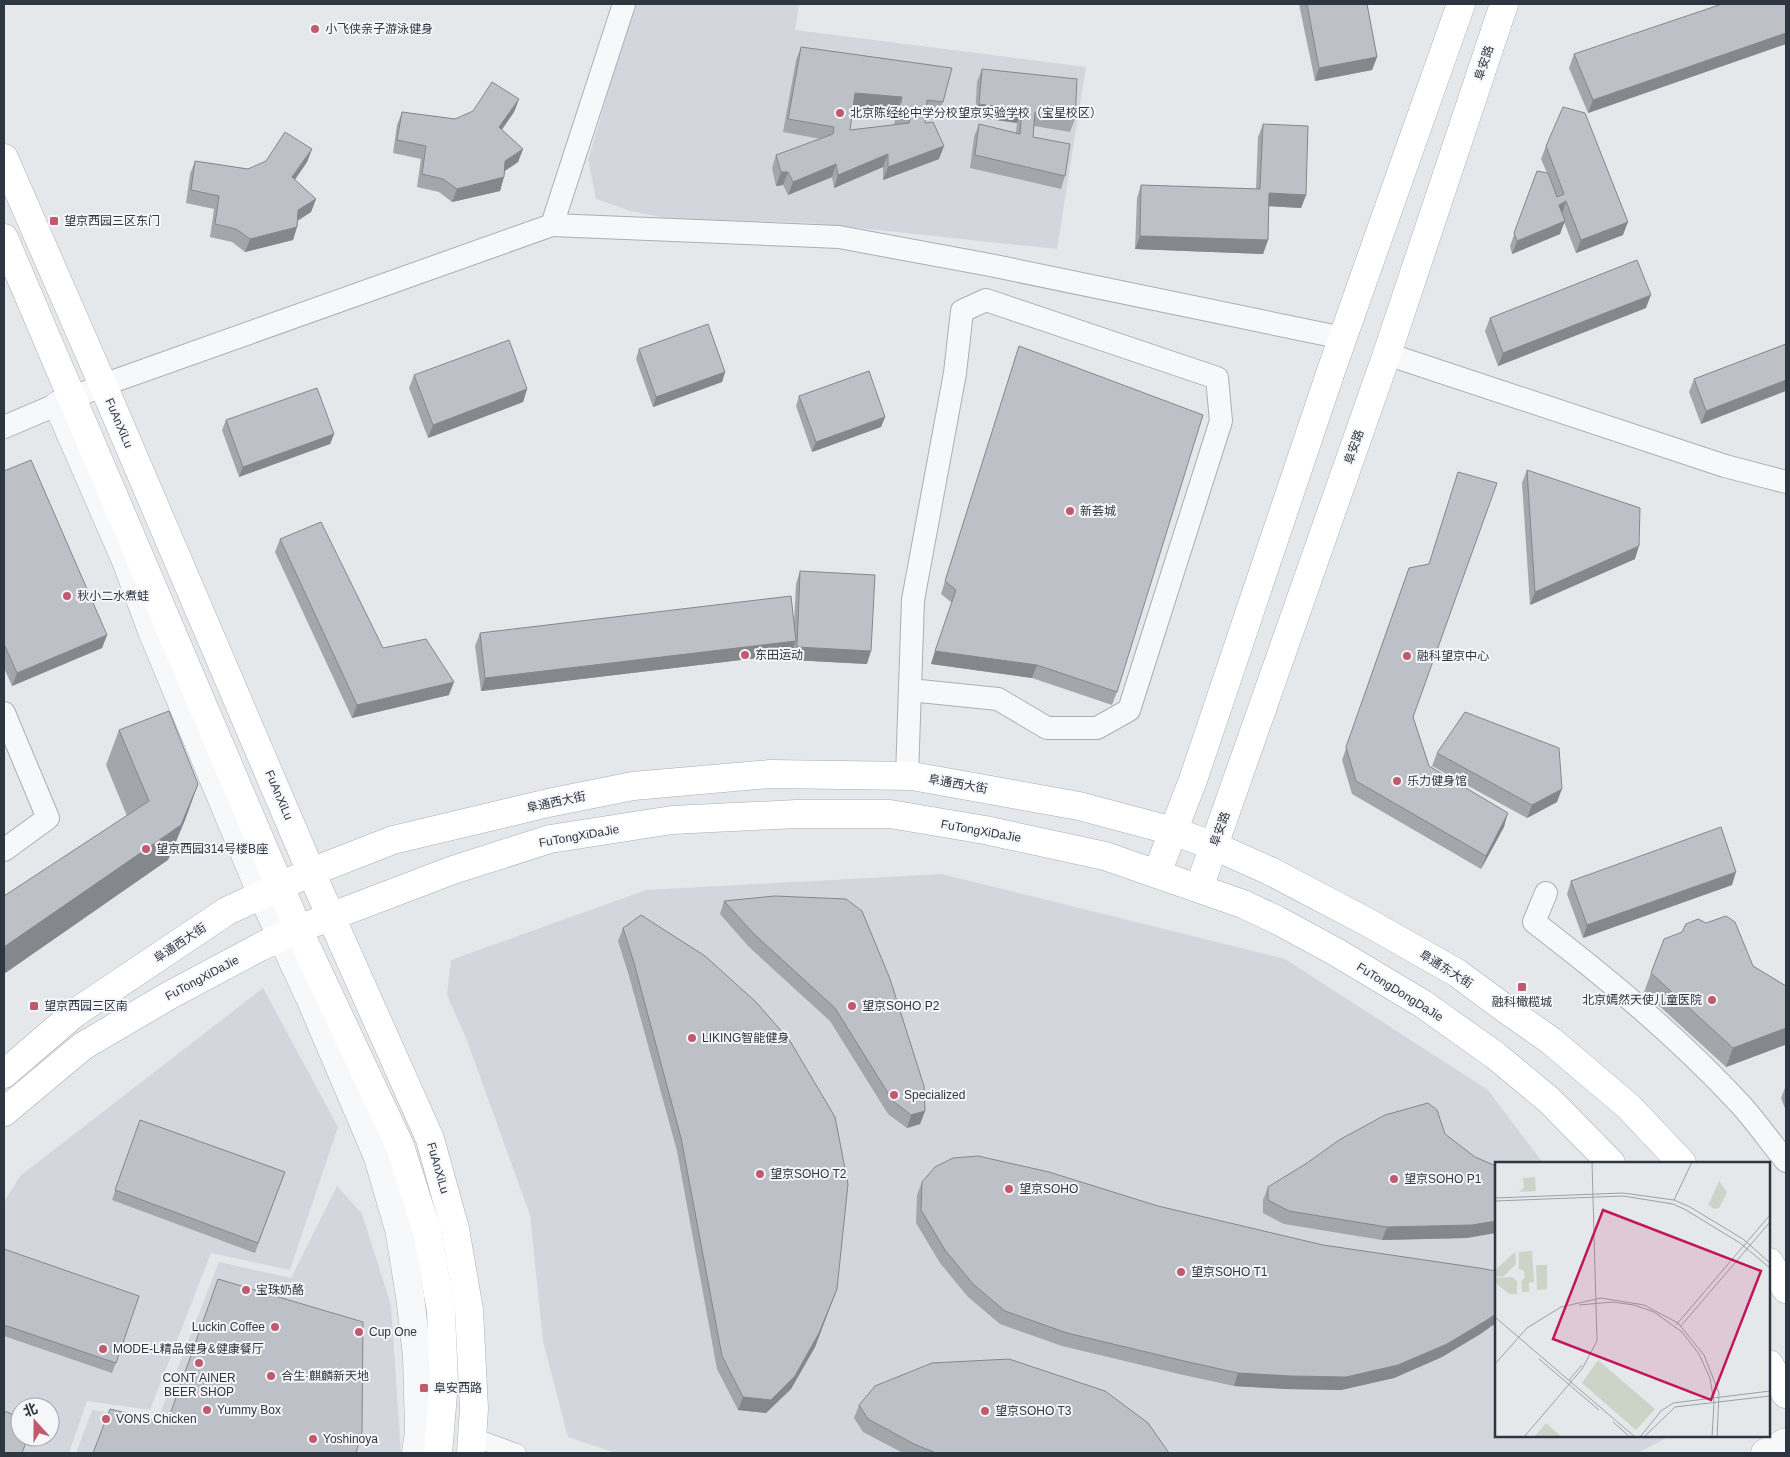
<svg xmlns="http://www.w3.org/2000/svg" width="1790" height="1457" viewBox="0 0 1790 1457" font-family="Arial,'Noto Sans SC',sans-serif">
  <rect width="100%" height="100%" fill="#e5e8eb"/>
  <g fill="#d3d7dd" fill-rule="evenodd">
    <path d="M634 4H799L795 30 1086 67 1057 249 811 223 665 218 630 211 596 199 588 160Z"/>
    <path d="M942 874 1285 959 1488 1090 1543 1163H1496V1436H1670L1638 1453H616L568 1437 543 1341 530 1215 466 1038 447 995 451 960 646 890Z"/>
    <path d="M263 988 338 1127 290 1270 211 1253 150 1410 87 1401 69 1453H4V1202L20 1176ZM20 1407H50V1437H20Z"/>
    <path d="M337 1186 362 1214 391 1305 401 1453H76L92 1410 157 1421 219 1262 291 1278Z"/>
  </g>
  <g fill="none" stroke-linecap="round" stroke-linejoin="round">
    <defs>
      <path id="pedestrian" d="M473 1437 517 1453"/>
      <g id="minor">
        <path d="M552 225 839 237 990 265 1343 338"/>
        <path d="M1387 354 1725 466 1786 482"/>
        <path d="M4 427 103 385 552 225 624 4"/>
        <path d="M4 713 48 818 4 850"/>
        <path d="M907 776 913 600 955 373 962 311 986 300 1217 378 1221 421 1129 710 1097 728H1047L998 699 910 690"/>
        <path d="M1546 893 1534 922C1607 978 1678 1037 1741 1105 1757 1123 1771 1143 1786 1161"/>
      </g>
      <g id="tertiary">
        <path d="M58 405 126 561 152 631 262 895 310 998 378 1157 399 1229 410 1296 417 1356 419 1431 416 1453"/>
        <path d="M1765 1453 1786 1442"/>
      </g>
      <g id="secondary">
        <path d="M4 158 103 385 311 872 430 1139 455 1229 469 1310 474 1409 471 1453"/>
        <path d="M4 238 298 929 400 1146 427 1231 441 1311 444 1382 438 1453"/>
        <path d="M1157 873 1193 780 1332 368 1461 4"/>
        <path d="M1199 888 1387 354 1504 4"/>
      </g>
      <g id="primary">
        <path d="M4 1074 75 1013 227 911 311 872 393 840 548 803 633 786 770 774 912 776 1079 806 1173 831 1214 846 1270 871 1369 923 1457 973 1507 1010 1550 1040 1628 1106 1682 1163"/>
        <path d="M4 1112 83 1046 170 995 260 947 298 929 453 870 550 839 672 820 797 814H890L985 830 1105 856 1243 904 1277 920 1336 952 1423 1004 1496 1056 1549 1100 1611 1163"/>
        <path d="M1769 1262 1786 1289"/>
        <path d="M1769 1364 1786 1394"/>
      </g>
    </defs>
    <use href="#pedestrian" stroke="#aaafb5" stroke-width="19"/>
    <use href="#minor" stroke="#aaafb5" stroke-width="24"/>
    <use href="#tertiary" stroke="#aaafb5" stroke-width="29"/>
    <use href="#secondary" stroke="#aaafb5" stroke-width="29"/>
    <use href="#primary" stroke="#a5adb6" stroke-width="29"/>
    <use href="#pedestrian" stroke="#f7f8fa" stroke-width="18"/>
    <use href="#minor" stroke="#f7f8fa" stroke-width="22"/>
    <use href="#tertiary" stroke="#f7f8fa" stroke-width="28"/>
    <use href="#secondary" stroke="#fff" stroke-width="28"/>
    <use href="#primary" stroke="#fff" stroke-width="28"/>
  </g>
  <g fill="#a3a6ab" fill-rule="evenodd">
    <path d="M1299 4H1367L1377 57 1372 70 1315 81Z"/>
    <path d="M1786 4V44L1588 113 1569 68 1574 54Z"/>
    <path d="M801 47 943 102 938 115 926 113 925 123 939 159 883 180V167L834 188 832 177 788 195 783 185 776 186 772 168 776 155 821 139 783 132 796 60ZM853 106 897 110 894 125 850 130Z"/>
    <path d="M982 69 1075 119 1070 132 1034 126 1033 137 1065 176 1061 189 970 168 974 137 979 124 1016 133 1017 123 975 117 977 82Z"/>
    <path d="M519 99 514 112 502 130 523 149 518 162 505 171 500 191 452 202 439 192 417 187 421 159 393 153 397 125 402 112 455 119Z"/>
    <path d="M1263 124 1306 195 1301 208 1269 206 1268 240 1263 254 1135 249 1137 198 1141 185 1256 189 1258 137Z"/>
    <path d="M1546 146 1623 235 1576 253 1564 222 1560 234 1512 254 1510 246 1537 171 1547 173 1541 159Z"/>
    <path d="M312 149 307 162 295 180 316 199 311 212 298 221 297 227 293 240 245 252 232 242 210 237 214 209 186 203 190 174 195 161 248 169Z"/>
    <path d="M1646 308 1498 366 1485 331 1490 318Z"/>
    <path d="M1786 344 1701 424 1689 392 1694 379Z"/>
    <path d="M1019 346 1117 692 1112 705 1032 678 931 664 952 603 941 594Z"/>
    <path d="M639 349 725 372 722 382 653 407 636 359Z"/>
    <path d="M414 375 527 389 523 402 428 438 409 388Z"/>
    <path d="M799 396 885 417 881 427 812 452 796 406Z"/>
    <path d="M226 420 334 434 330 444 239 477 222 430Z"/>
    <path d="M1527 470 1635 559 1530 605 1522 483Z"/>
    <path d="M4 471 107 635 102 648 12 686 4 668Z"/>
    <path d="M1458 472 1413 717 1429 766 1504 827 1481 869 1352 794 1342 760 1409 568 1429 564Z"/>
    <path d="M280 539 383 648 449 695 352 718 275 552Z"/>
    <path d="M800 571 867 664 792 660V652L791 654 481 691 475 646 480 633 794 622 796 584Z"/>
    <path d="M119 730 198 784 185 820 168 860 127 816 106 765Z"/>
    <path d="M1437 753 1557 802 1527 818 1432 766Z"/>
    <path d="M1571 881 1732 885 1583 938 1567 894Z"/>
    <path d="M724 901 924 1086 925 1111 920 1124 907 1128 888 1114 830 1021 749 947 720 914Z"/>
    <path d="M623 928 837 1289 815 1347 791 1389 766 1413 738 1410 717 1369 677 1151 629 976 618 941Z"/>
    <path d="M1753 966 1786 986V1041L1785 1045 1726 1067 1644 992 1651 973Z"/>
    <path d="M1786 1085V1111L1781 1098Z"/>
    <path d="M140 1120 285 1172 255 1253 112 1200Z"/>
    <path d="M922 1182 1482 1333 1442 1357 1394 1378 1341 1390 1286 1389 1234 1386 1179 1374 1062 1346 1000 1324 968 1297 940 1263 916 1223 917 1195Z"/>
    <path d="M1268 1187 1467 1238 1382 1240 1284 1224 1263 1213V1200Z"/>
    <path d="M4 1249 116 1363 112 1373 4 1336Z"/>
    <path d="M859 1405 1169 1453H903L863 1432 854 1418Z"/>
  </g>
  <g fill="#84878b">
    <path d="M1786 33V44L1588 113 1593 100Z"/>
    <path d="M1377 57 1372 70 1315 81 1319 68Z"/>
    <path d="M855 93 902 97 897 110 850 106Z"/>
    <path d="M519 99 514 112 494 140 499 127Z"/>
    <path d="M979 104 1022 110 1017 123 975 117Z"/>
    <path d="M944 146 939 159 883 180 888 167Z"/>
    <path d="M312 149 307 162 287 190 292 177Z"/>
    <path d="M523 149 518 162 500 174 505 161Z"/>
    <path d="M888 154 883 167 834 188 838 175Z"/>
    <path d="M836 164 832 177 788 195 793 182Z"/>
    <path d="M781 172H788L783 185 776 186Z"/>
    <path d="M504 177 500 191 452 202 457 189Z"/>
    <path d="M1269 193 1306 195 1301 208 1264 206Z"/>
    <path d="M316 199 311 212 293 223 298 210Z"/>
    <path d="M1566 201 1562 214 1559 205Z"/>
    <path d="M1565 221 1560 234 1512 254 1517 241Z"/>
    <path d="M1628 222 1623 235 1576 253 1581 240Z"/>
    <path d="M297 227 293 240 245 252 250 239Z"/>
    <path d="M1140 236 1268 240 1263 254 1135 249Z"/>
    <path d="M1651 295 1646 308 1498 366 1503 353Z"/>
    <path d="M725 372 722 382 653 407 656 397Z"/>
    <path d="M1786 380V391L1701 424 1706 411Z"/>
    <path d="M527 389 523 402 428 438 433 425Z"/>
    <path d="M885 417 881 427 812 452 816 442Z"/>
    <path d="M334 434 330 444 239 477 243 467Z"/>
    <path d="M1639 546 1635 559 1530 605 1535 592Z"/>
    <path d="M107 635 102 648 12 686 17 673Z"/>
    <path d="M796 641 791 654 481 691 485 678Z"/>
    <path d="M797 647 871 651 867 664 792 660Z"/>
    <path d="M935 651 1037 665 1032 678 931 664Z"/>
    <path d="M454 682 449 695 352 718 357 705Z"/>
    <path d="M198 784 185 820 168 860 4 974V947Z"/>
    <path d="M1562 789 1557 802 1527 818 1532 805Z"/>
    <path d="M1508 813 1504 827 1481 869 1486 856Z"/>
    <path d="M1736 872 1732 885 1583 938 1587 925Z"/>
    <path d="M1786 1028V1041L1785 1045 1726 1067 1733 1048Z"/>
    <path d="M925 1111 920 1124 907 1128 911 1115Z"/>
    <path d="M1496 1221V1233L1467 1238 1382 1240 1387 1227Z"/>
    <path d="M837 1289 815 1347 791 1389 766 1413 738 1410 743 1397Z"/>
    <path d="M1496 1314V1323L1482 1333 1442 1357 1394 1378 1341 1390 1286 1389 1234 1386 1238 1373Z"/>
  </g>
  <g fill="#bdc1c7" stroke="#84878b" fill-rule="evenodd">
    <path d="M1307 4H1367L1377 57 1319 68Z"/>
    <path d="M1722 4H1786V33L1593 100 1574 54Z"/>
    <path d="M801 47 952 68 943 102 927 100 925 123 933 122 944 146 888 167V154L838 175 836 164 793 182 788 172H781L776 155 833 134 834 127 788 119ZM855 93 902 97 899 112 911 114 909 123 850 130Z"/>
    <path d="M982 69 1077 79 1075 119 1035 112 1033 137 1070 144 1065 176 975 155 979 124 1020 134 1022 110 979 104Z"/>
    <path d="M492 82 519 99 499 127 523 149 505 161 504 177 457 189 443 179 422 174 426 146 397 140 402 112 455 119 473 111Z"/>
    <path d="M1563 107 1585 113 1628 222 1581 240 1566 201 1559 205 1565 221 1517 241 1514 233 1537 171 1548 173 1557 197 1564 194 1546 146Z"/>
    <path d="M1263 124 1308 126 1306 195 1269 193 1268 240 1140 236 1141 185 1260 189Z"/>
    <path d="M285 132 312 149 292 177 316 199 298 210 297 227 250 239 236 229 215 224 219 196 191 190 195 161 248 169 266 161Z"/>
    <path d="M1637 260 1651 295 1503 353 1490 318Z"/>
    <path d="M708 324 725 372 656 397 639 349Z"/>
    <path d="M509 340 527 389 433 425 414 375Z"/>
    <path d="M1786 344V380L1706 411 1694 379Z"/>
    <path d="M1019 346 1203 415 1117 692 1037 665 935 651 956 590 945 581Z"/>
    <path d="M869 371 885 417 816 442 799 396Z"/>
    <path d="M317 388 334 434 243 467 226 420Z"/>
    <path d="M31 460 107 635 17 673 4 644V471Z"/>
    <path d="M1527 470 1640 508 1639 546 1535 592Z"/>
    <path d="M1458 472 1497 483 1413 717 1429 766 1508 813 1486 856 1356 781 1346 747 1409 568 1429 564Z"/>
    <path d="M321 522 383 648 426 639 454 682 357 705 280 539Z"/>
    <path d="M800 571 875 575 871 651 797 647Z"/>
    <path d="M791 596 796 641 485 678 480 633Z"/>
    <path d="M169 711 198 784 181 825 4 947V896L149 801 119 730Z"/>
    <path d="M1465 712 1559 748 1562 789 1532 805 1437 753Z"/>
    <path d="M1721 827 1736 872 1587 925 1571 881Z"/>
    <path d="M775 896 846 899 862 911 890 979 924 1086 925 1111 911 1115 893 1101 835 1008 754 934 724 901Z"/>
    <path d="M641 915 705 956 756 1002 790 1041 835 1117 848 1184 837 1289 819 1333 795 1376 771 1400 743 1397 722 1356 681 1138 634 963 623 928Z"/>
    <path d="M1726 916 1735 922 1753 966 1786 986V1028L1733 1048 1651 973 1664 939 1682 932 1686 924 1698 919 1706 923Z"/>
    <path d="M1428 1103 1437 1110 1445 1134 1475 1157 1496 1166V1221L1472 1225 1387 1227 1289 1211 1268 1200V1187L1307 1163 1339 1140 1385 1115Z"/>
    <path d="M140 1120 285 1172 258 1243 115 1190Z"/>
    <path d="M978 1156 1049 1172 1158 1206 1323 1245 1479 1268 1496 1271V1314L1487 1320 1447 1344 1398 1365 1346 1377 1291 1376 1238 1373 1184 1361 1067 1333 1005 1311 973 1284 945 1250 921 1210 922 1182 935 1167 953 1158Z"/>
    <path d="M4 1249 139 1296 116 1363 4 1325Z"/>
    <path d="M218 1279 363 1322 362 1432 356 1453H93L110 1409 167 1423Z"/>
    <path d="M1009 1359 1105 1391 1148 1423 1169 1453H936L914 1444 868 1419 859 1405 875 1386 932 1363Z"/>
    <path d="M4 1411 20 1417V1437H28L22 1453H4Z"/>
  </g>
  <g fill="#c1596f" stroke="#f5f6f8" stroke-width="2">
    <circle cx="315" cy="29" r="5"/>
    <circle cx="840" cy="113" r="5"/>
    <rect x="49" y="216" width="10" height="10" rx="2.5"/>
    <circle cx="1070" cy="511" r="5"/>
    <circle cx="67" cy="596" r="5"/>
    <circle cx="745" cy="655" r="5"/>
    <circle cx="1407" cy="656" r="5"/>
    <circle cx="1397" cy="781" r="5"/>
    <circle cx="146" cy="849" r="5"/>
    <rect x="1517" y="982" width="10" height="10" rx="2.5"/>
    <circle cx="1712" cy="1000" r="5"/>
    <rect x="29" y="1001" width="10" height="10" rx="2.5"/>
    <circle cx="852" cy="1006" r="5"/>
    <circle cx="692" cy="1038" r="5"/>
    <circle cx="894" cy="1095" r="5"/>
    <circle cx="760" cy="1174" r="5"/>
    <circle cx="1394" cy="1179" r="5"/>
    <circle cx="1009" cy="1189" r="5"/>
    <circle cx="1181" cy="1272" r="5"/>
    <circle cx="246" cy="1290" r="5"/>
    <circle cx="275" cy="1327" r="5"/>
    <circle cx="359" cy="1332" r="5"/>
    <circle cx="103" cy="1349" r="5"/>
    <circle cx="199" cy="1363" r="5"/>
    <circle cx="271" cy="1376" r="5"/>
    <rect x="419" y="1383" width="10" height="10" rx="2.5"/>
    <circle cx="207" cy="1410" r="5"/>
    <circle cx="985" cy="1411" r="5"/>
    <circle cx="106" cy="1419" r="5"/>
    <circle cx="313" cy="1439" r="5"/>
  </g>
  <g text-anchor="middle" stroke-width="4" stroke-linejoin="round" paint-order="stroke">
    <g font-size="12" fill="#2e3642" stroke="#f5f6f8" text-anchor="start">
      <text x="325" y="33">小飞侠亲子游泳健身</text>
      <text x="850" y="117">北京陈经纶中学分校望京实验学校（宝星校区）</text>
      <text x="64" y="225">望京西园三区东门</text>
      <text x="1080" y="515">新荟城</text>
      <text x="77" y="600">秋小二水煮蛙</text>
      <text x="755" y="659">东田运动</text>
      <text x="1417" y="660">融科望京中心</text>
      <text x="1407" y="785">乐力健身馆</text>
      <text x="156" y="853">望京西园314号楼B座</text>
      <text x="1702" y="1004" text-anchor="end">北京嫣然天使儿童医院</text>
      <text x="1522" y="1006" text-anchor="middle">融科橄榄城</text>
      <text x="44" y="1010">望京西园三区南</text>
      <text x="862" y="1010">望京SOHO P2</text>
      <text x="702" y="1042">LIKING智能健身</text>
      <text x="904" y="1099">Specialized</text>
      <text x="770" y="1178">望京SOHO T2</text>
      <text x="1404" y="1183">望京SOHO P1</text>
      <text x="1019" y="1193">望京SOHO</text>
      <text x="1191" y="1276">望京SOHO T1</text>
      <text x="256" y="1294">宝珠奶酪</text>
      <text x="265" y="1331" text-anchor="end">Luckin Coffee</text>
      <text x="369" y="1336">Cup One</text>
      <text x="113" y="1353">MODE-L精品健身&amp;健康餐厅</text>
      <text x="281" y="1380">合生·麒麟新天地</text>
      <text x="199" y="1382" text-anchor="middle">CONT AINER<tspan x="199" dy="14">BEER SHOP</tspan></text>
      <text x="434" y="1392">阜安西路</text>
      <text x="217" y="1414">Yummy Box</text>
      <text x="995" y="1415">望京SOHO T3</text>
      <text x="116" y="1423">VONS Chicken</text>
      <text x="323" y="1443">Yoshinoya</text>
    </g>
    <g font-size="12" fill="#2e3642" stroke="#f5f6f8">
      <text transform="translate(1484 63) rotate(-72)" y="4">阜安路</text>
      <text transform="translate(119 423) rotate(67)" y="4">FuAnXiLu</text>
      <text transform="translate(1354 447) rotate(-71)" y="4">阜安路</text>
      <text transform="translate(958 784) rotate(10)" y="4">阜通西大街</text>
      <text transform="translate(279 795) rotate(67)" y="4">FuAnXiLu</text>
      <text transform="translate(556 802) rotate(-12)" y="4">阜通西大街</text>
      <text transform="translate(1220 829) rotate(-70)" y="4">阜安路</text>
      <text transform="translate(981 831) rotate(10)" y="4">FuTongXiDaJie</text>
      <text transform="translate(579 836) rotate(-10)" y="4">FuTongXiDaJie</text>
      <text transform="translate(180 943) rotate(-34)" y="4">阜通西大街</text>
      <text transform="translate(1446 969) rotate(32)" y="4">阜通东大街</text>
      <text transform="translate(202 978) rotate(-28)" y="4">FuTongXiDaJie</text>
      <text transform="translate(1400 992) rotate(32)" y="4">FuTongDongDaJie</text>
      <text transform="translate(438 1168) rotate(74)" y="4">FuAnXiLu</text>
    </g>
  </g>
  <g transform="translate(1495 1162)">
    <rect width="275" height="275" fill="#e5e8eb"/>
    <path d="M40 15 41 29 24 30 29 26 28 16ZM224 19 232 30 224 46 219 47 214 43 212 46ZM37 89 39 120 34 121V130H27L26 120 30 115 29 109 24 107V90ZM20 90 21 102 8 115 0 114V108ZM41 103H52V127L42 128ZM17 115 22 119V132H14L0 120V116ZM103 198 160 247 141 268 87 221ZM51 261 67 275H39Z" fill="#cbd4c7"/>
    <path fill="none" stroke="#9ca1a7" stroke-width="1" d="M0 36 128 31 179 38 195 45M179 38 197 0M0 39 128 34 178 42 191 48M195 45 248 77 275 101M191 48 245 81 275 106M84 143 118 140 139 143 159 150 187 170 204 192 215 216 219 240 217 275M0 155 140 275M181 163 275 53M185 165 275 60M44 197 104 248M0 202 32 166 66 145 106 136 149 143 183 161 209 193 224 231 222 275M74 218 87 203M118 260 135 275M29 275 87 207 102 179 97 0M145 275 166 249 178 241 275 229M149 275 180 245 275 234"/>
    <path fill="#c2185b" fill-opacity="0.15" stroke="#c2185b" stroke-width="2.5" d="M108 48 266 109 216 238 58 177Z"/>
    <rect width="275" height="275" fill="none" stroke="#2e3642" stroke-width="2.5"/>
  </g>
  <rect width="1790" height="1457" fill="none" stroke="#2e3642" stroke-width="10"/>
  <g transform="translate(35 1422) rotate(339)"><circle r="24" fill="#f5f6f8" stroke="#a5a9af"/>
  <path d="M0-4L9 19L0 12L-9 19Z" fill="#c1596f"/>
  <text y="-8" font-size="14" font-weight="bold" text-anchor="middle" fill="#2e3642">北</text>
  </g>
</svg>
